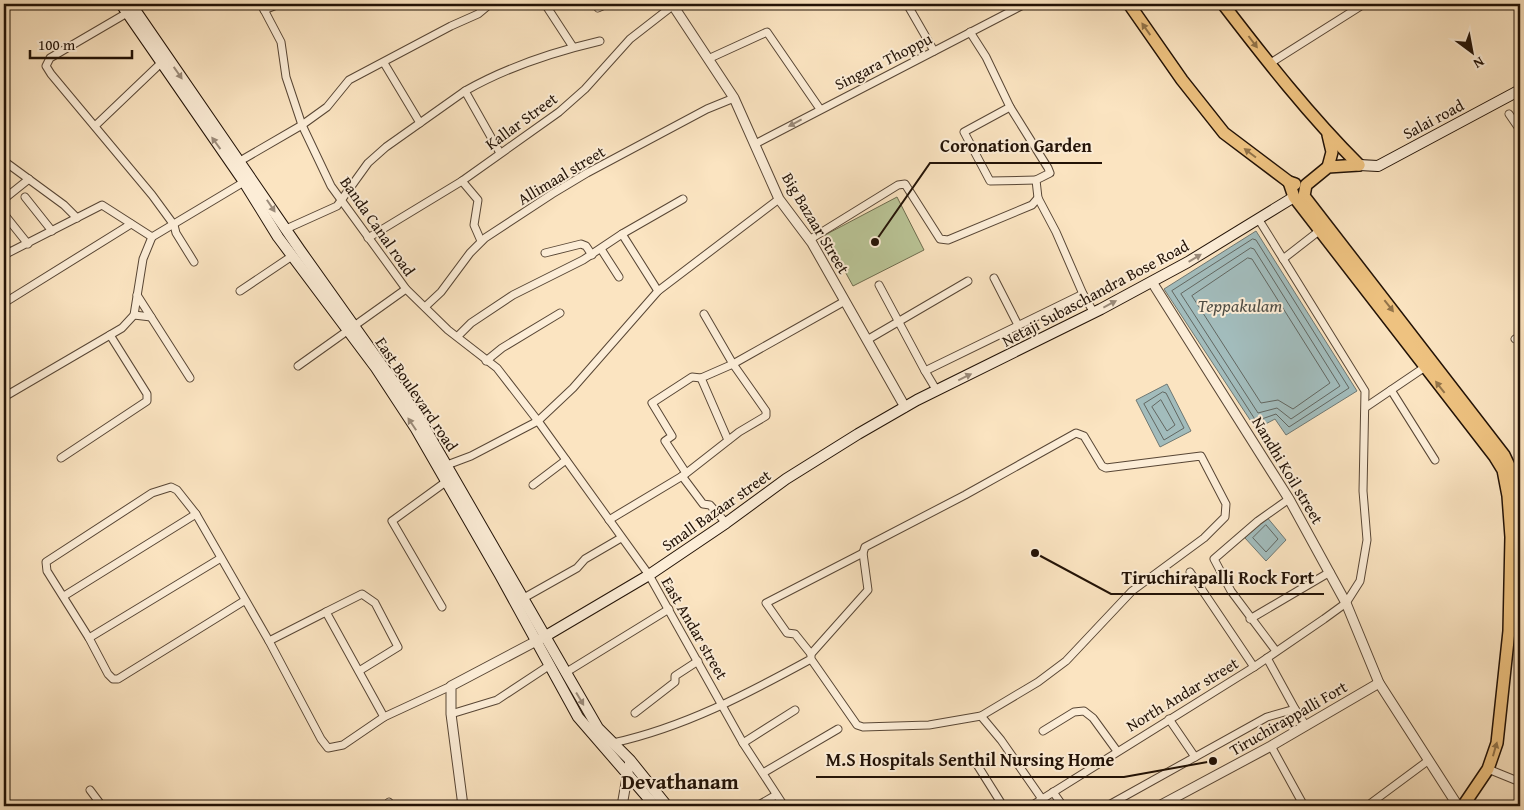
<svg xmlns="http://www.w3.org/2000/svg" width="1524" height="810" viewBox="0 0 1524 810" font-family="'Gentium Book Plus',serif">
  <rect width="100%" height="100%" fill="#fbe4c1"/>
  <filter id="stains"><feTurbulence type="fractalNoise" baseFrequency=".004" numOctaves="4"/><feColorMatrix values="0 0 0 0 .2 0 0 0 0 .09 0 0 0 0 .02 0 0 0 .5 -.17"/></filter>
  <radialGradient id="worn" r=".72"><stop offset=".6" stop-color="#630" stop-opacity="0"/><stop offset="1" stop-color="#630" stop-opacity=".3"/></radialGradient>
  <path fill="#bac597" stroke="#6e6c4e" d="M897 197 924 250 853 286 825 235Z"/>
  <g fill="#a2bcbc" stroke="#6f7873">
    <path d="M1256 231 1357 391 1286 435 1275 419 1256 429 1164 289Z"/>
    <path d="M1167 384 1191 431 1160 447 1136 400Z"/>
    <path d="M1266 516 1286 540 1266 561 1245 538Z"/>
  </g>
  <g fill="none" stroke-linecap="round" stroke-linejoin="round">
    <g stroke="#626761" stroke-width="1">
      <path d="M1253 239 1256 240 1349 388 1289 427 1276 414 1256 421 1172 291Z"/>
      <path d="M1251 248 1254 249 1340 386 1291 419 1277 408 1258 413 1181 294Z"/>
      <path d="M1248 258 1252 259 1330 383 1293 409 1278 400 1261 403 1192 296Z"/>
      <path d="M1163 392 1166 393 1184 428 1164 440 1144 404Z"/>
      <path d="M1161 400 1175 425 1167 431 1152 407Z"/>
      <path d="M1266 525 1278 539 1266 552 1253 538Z"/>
    </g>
    <defs>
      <g id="minor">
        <path d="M261 4 281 42 286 77 302 125 331 186 406 289 448 330 497 368 538 421 649 575 743 743 784 806"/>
        <path d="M357 4H368"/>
        <path d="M545 4 573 47"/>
        <path d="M907 4 934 51"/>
        <path d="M598 8 607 4"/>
        <path d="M134 9 144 4"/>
        <path d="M264 10 279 4"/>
        <path d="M127 13 50 58 46 66 51 74 152 195 174 225 176 233 194 262"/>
        <path d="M970 32 986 57 1010 107 1048 168 1050 173 1036 180 1038 198 1056 232 1083 294"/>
        <path d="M708 59 767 32 820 109"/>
        <path d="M384 63 420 123"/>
        <path d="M1269 64 1364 4"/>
        <path d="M465 91C507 67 553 52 600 41"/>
        <path d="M1010 107 964 132 990 181 1036 180"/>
        <path d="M1509 114 1520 130"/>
        <path d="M95 126 161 63"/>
        <path d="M755 144 1025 4"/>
        <path d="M4 161 64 205 77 218"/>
        <path d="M240 161 302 125 327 107 349 80 451 26 478 14 490 4"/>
        <path d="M462 181 478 200 474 225 481 241"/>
        <path d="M25 197 52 231"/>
        <path d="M4 199 29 179"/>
        <path d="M4 214 28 244"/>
        <path d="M286 229 337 206 368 163 386 147 465 91 500 153"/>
        <path d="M622 234 658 291"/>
        <path d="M368 238 462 181 559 112 585 89 630 39 675 4"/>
        <path d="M809 240 898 185 905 184 940 239 948 240 1032 205 1038 198"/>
        <path d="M4 246 9 252"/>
        <path d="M601 249 619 277"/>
        <path d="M545 253 581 244 586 246 592 255"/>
        <path d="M4 255 102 205 152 237 244 182"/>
        <path d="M1283 259 1319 231"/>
        <path d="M994 278 1018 325"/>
        <path d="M879 285 925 371"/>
        <path d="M240 291 292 256"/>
        <path d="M137 295 190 378"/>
        <path d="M4 303 131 224"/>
        <path d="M425 307 441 292 470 253 485 238 552 194 587 173 707 109 734 98"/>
        <path d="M134 315 151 317"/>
        <path d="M458 336 471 323 513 295 583 260 622 234 683 199"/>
        <path d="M1515 339 1520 336"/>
        <path d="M867 340 968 281"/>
        <path d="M486 361 502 348 560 313"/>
        <path d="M298 366 406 289"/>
        <path d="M1391 390 1435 460"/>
        <path d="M937 391 925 371 1083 294 1094 313"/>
        <path d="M4 397 122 328 134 315 143 259 152 237"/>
        <path d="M1366 407 1425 367"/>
        <path d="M728 440 701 378 733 364 845 301"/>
        <path d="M61 458 147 401V394L110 335"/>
        <path d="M447 465 471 456 538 421 573 388 658 291 779 199"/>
        <path d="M686 473 665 441 672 436 652 403 692 377 701 378"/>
        <path d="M682 476 703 504 710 505 726 523"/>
        <path d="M533 485 566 460"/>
        <path d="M609 520 684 475 739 432 766 416V411L733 364 704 314"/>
        <path d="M1190 572 1254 667"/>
        <path d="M64 596 196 514"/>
        <path d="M522 599 577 568 585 559 621 538"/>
        <path d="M244 601 118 679H113L108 674 89 638 47 571 46 562 152 493 171 487 177 490 196 514 269 641 326 612 384 717 451 686"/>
        <path d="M442 607 392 521 447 481"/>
        <path d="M326 612 362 594 375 603 398 647 359 671"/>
        <path d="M1250 619 1330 572"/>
        <path d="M89 638 221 558"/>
        <path d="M269 641 321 739 328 748 343 745 384 717"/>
        <path d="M1276 651 1231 591 1214 559 1258 521 1289 499"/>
        <path d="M811 654 795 634 787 633 766 603 863 553"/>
        <path d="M1267 658 1295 709 1306 726"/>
        <path d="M565 673 669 609"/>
        <path d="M635 713 675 682V676L698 661"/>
        <path d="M451 714 497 700 550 665"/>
        <path d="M981 716 1001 740 1042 799"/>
        <path d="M1169 719 1195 757"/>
        <path d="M1043 731 1074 712 1084 711 1093 718 1117 751"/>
        <path d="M613 743C685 727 747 694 811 659V654L868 590 863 553 865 547 965 495 1076 433 1084 436 1102 466 1106 468 1201 456 1226 504 1225 517 1204 538 1132 591 1066 661 1038 682 981 716 929 725 863 727 857 725 811 659"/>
        <path d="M743 743 795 710"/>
        <path d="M1271 746 1304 806"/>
        <path d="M976 763 1003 806"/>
        <path d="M1488 769 1520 782"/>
        <path d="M763 773 838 729"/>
        <path d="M90 790 102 806"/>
        <path d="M1053 792 1063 806"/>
        <path d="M389 802 390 806"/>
        <path d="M757 806 776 795"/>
        <path d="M1031 806 1254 667 1324 619 1346 603 1360 581 1367 540 1363 491 1365 391 1259 220"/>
        <path d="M1107 806 1267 717 1295 709"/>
        <path d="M1367 806 1429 760"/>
      </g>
      <g id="tertiary">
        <path d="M672 4 734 98 779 199 812 243 905 407"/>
        <path d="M1152 282 1289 499 1346 603 1379 683 1458 806"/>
        <path d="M463 806 451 714V686L542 638"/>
        <path d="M622 806 630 760"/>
        <path d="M1159 806 1271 746 1379 683"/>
      </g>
      <g id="secondary">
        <path d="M121 4 244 182 278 237 376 368 416 429 500 575 578 717 655 806"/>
        <path d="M131 4 300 250 418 416 598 728 630 760 667 806"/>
        <path d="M1359 165 1378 166 1520 90"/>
        <path d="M544 637 649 575 726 523 786 479 858 434 917 400 1101 309 1188 262 1294 197"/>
      </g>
      <g id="primary">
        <path d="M1129 4 1182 80 1224 133 1289 182 1295 184"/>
        <path d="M1223 4C1266 60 1309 115 1359 165"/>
        <path d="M1328 135 1332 152 1328 167"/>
        <path d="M1359 165 1328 167 1306 185 1304 196 1504 455 1515 478 1520 510"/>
        <path d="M1289 182 1294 197 1495 457 1503 470 1508 496 1511 537 1509 631 1497 743 1488 769 1463 806"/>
      </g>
    </defs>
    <use href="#minor" stroke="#584635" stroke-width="9"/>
    <use href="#tertiary" stroke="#584635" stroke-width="11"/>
    <use href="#secondary" stroke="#221206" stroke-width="12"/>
    <use href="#primary" stroke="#221206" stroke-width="14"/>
    <use href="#minor" stroke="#fcedd7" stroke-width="7"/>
    <use href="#tertiary" stroke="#fcedd7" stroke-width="9"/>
    <use href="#secondary" stroke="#fcedd7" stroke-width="10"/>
    <use href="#primary" stroke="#eec280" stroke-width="11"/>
  </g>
  <defs><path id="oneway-solid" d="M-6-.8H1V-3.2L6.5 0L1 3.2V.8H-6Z" transform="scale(1.25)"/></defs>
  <g fill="#927349">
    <use href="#oneway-solid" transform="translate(1146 29) rotate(-125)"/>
    <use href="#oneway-solid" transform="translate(1253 42) rotate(53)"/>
    <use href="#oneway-solid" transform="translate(1250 153) rotate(-143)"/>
    <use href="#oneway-solid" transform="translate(1389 306) rotate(52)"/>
    <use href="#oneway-solid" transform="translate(1440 387) rotate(-128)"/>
    <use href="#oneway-solid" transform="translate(1495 749) rotate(-74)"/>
  </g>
  <g fill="#9a8a79">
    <use href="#oneway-solid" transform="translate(178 73) rotate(55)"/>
    <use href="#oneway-solid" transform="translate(795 123) rotate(152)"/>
    <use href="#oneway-solid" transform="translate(216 143) rotate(-126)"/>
    <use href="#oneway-solid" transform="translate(271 206) rotate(56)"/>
    <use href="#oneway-solid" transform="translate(1195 258) rotate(-31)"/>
    <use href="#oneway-solid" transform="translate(1110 304) rotate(-28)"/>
    <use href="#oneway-solid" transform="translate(965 377) rotate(-26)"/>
    <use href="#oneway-solid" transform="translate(412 424) rotate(-124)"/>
    <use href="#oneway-solid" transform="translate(580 699) rotate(59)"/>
  </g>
  <g text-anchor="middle" stroke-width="4" stroke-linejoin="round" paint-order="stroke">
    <g font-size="16" fill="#221206" stroke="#fcedd7">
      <text transform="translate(883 61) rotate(-27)" y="6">Singara Thoppu</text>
      <text transform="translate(1433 119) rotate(-28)" y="6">Salai road</text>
      <text transform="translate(521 121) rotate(-36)" y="6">Kallar Street</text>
      <text transform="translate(561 175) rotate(-31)" y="6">Allimaal street</text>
      <text transform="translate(816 223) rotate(59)" y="6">Big Bazaar Street</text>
      <text transform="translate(378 226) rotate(55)" y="6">Banda Canal road</text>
      <text transform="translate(1095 293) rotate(-28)" y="6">Netaji Subaschandra Bose Road</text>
      <text transform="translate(417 394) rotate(56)" y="6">East Boulevard road</text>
      <text transform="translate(1288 470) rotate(59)" y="6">Nandhi Koil street</text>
      <text transform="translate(716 510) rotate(-35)" y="6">Small Bazaar street</text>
      <text transform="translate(695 628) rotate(60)" y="6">East Andar street</text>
      <text transform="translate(1182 694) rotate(-31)" y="6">North Andar street</text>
      <text transform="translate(1288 718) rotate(-30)" y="6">Tiruchirappalli Fort</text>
    </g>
    <g font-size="18" font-style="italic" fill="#4f4e46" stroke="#fcedd7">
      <text x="1240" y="312">Teppakulam</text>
    </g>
    <g font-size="21" font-weight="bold" fill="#221206" stroke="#fcedd7">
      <text x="680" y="789">Devathanam</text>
    </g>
  </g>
  <path fill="none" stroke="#221206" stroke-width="2" d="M875 242L930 163H1102M1035 553L1111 594H1324M1213 761L1124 777H816"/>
  <g fill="#221206" stroke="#fcedd7" stroke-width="2">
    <circle cx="875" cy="242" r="5"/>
    <circle cx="1035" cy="553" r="5"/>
    <circle cx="1213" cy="761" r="5"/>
  </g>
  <g font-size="18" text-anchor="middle" font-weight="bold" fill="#221206" stroke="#fcedd7" stroke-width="4" stroke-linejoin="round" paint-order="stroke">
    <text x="1016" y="152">Coronation Garden</text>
    <text x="1218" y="584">Tiruchirapalli Rock Fort</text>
    <text x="970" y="766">M.S Hospitals Senthil Nursing Home</text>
  </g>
  <rect width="1524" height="810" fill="none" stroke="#fbe4c1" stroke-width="20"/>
  <rect x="5" y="5" width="1514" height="800" fill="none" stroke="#221206" stroke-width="2.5"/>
  <rect x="10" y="10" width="1504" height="790" fill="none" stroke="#221206"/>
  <g transform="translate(1472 52) rotate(148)" stroke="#fcedd7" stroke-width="4" paint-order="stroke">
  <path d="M0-4L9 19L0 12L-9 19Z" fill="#221206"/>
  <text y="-8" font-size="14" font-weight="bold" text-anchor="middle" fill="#221206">N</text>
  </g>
  <path d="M30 50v8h102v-8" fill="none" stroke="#221206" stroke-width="2.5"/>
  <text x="38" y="50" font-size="15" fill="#221206" stroke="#fcedd7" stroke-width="4" paint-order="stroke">100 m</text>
  <rect width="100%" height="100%" filter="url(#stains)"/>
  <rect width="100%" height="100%" fill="url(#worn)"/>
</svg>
